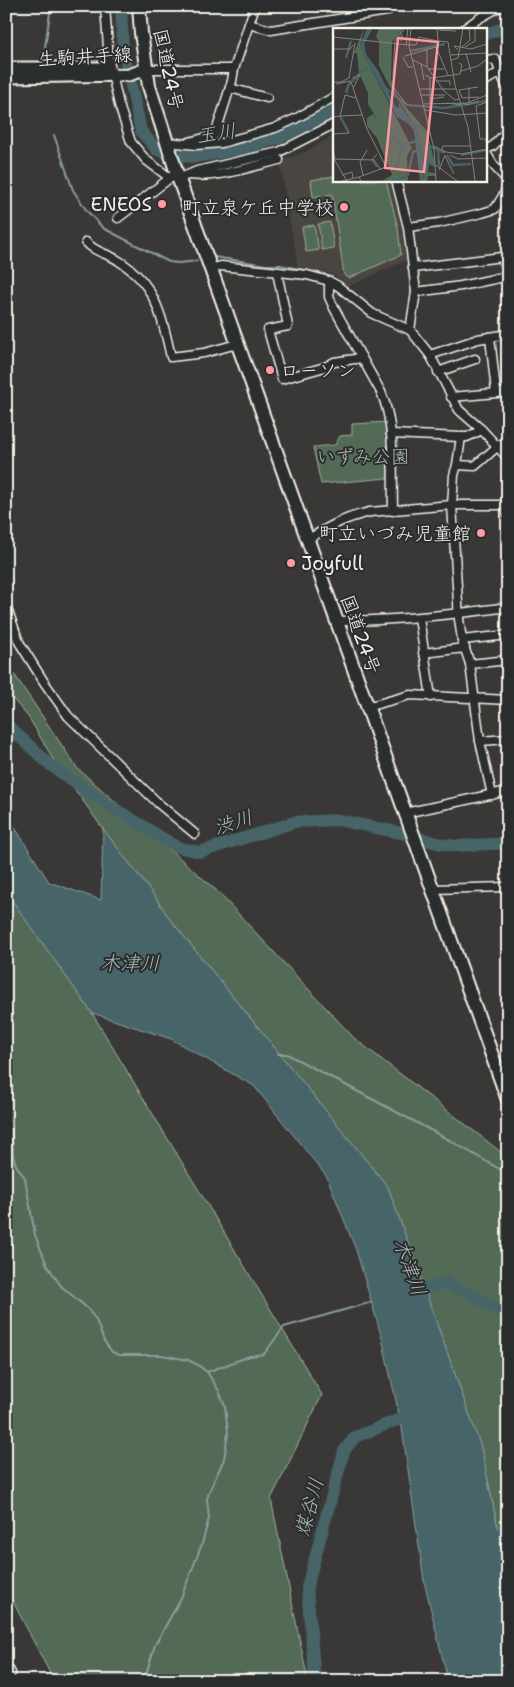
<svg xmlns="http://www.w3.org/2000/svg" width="514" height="1687" viewBox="0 0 514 1687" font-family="'Shantell Sans','Klee One',sans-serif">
  <rect width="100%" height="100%" fill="#393837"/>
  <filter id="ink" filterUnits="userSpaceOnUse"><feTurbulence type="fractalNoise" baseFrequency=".02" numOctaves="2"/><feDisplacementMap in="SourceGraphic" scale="10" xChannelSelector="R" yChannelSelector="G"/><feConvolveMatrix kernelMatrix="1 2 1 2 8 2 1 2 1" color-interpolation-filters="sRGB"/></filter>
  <g filter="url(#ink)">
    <path fill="#4a4541" d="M334 135V180H394L405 227 409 259 347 287 333 274 298 267 280 164 281 158 291 157 306 152Z"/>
    <g fill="#536a56" stroke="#a4ae9f">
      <path d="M334 176V180H386L398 228 401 255 349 278 344 275 332 194 313 197 311 180Z"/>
      <path d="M330 222 334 248 322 250 318 224Z"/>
      <path d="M314 225 319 250 306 252 302 227Z"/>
      <path d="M387 422 388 478 321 484 313 447 335 445 340 436 352 435V424Z"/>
      <path d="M6 662 77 768 217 891 354 1038 501 1152 508 1169V1577L481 1447 388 1187 169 918 156 898 103 829 53 759 29 718 6 691Z"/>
      <path d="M6 892 92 1013 322 1395 271 1499 308 1681H54L6 1588Z"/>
    </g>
    <path fill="#476569" stroke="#8c9d9c" d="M6 813 49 882 101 900 103 829 156 898 169 918 388 1187 481 1447 508 1577V1681H448L424 1581 402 1428 382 1338 356 1250 327 1177 254 1086 171 1039 92 1013 6 892Z"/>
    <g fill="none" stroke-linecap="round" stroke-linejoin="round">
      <g stroke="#8c9d9c" stroke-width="2">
        <path d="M45 47 51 6"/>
        <path d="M54 135 73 190 87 211 103 228 169 262 179 263 197 261"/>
        <path d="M214 257 266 265H280L325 274"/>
        <path d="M278 1054H287L451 1141 508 1174"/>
        <path d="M6 1109 11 1123 13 1155 16 1165 25 1178 35 1235 47 1265 61 1286 87 1308 96 1320 104 1341 112 1352 119 1355H162L188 1360 198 1365 207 1372 219 1391 225 1406 228 1433 224 1459 209 1492 207 1499 209 1518 202 1544 181 1598 155 1645 144 1681"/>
        <path d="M207 1372 250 1356 264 1354 284 1327 372 1302"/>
      </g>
      <g stroke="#476569" stroke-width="12">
        <path d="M121 6 123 48 141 131 157 150 182 156 195 157 251 147 281 137 334 111"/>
        <path d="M485 34 508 27"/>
        <path d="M6 724 49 764 85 790 177 847 200 852 295 822 338 820 401 833 441 844 457 846 508 843"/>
        <path d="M409 1292 447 1283 508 1314"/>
        <path d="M483 1532 502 1535 508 1540"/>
        <path d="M315 1681 307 1587 344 1451 355 1437 415 1413"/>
      </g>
      <defs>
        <g id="minor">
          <path d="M105 6 109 61 119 105 131 142 146 160 170 178"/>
          <path d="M249 24 271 30 387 11 396 6"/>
          <path d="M464 29 478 19 501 6"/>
          <path d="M485 60 495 59 508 90"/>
          <path d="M146 69H234L255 6"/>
          <path d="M485 81 500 72"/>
          <path d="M230 88 267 98"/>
          <path d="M167 142 196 145 222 143 275 128 295 119 334 97"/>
          <path d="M189 142 215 135 232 81 234 69"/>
          <path d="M485 150 493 146 508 130"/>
          <path d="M485 151 494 166 508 181"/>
          <path d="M190 175C217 179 253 166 279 160"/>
          <path d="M396 180 408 227 416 292 410 330"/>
          <path d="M118 218 170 178 183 177 197 171 279 152 334 124"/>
          <path d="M408 227 439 223 482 213 495 209 504 194 508 182"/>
          <path d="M86 242C95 253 108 253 119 261 156 284 162 317 171 357L204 353 237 344"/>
          <path d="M413 268 502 257 508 272"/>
          <path d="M210 269 221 266 307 275 329 281 338 286 373 314 410 330 430 355 459 410 482 430 508 458"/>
          <path d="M277 272 288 326 268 330 282 379 325 367 334 362 362 358"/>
          <path d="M329 281V297L334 308 381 392C396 426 392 474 393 511"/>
          <path d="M416 292 461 286 508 276"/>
          <path d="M490 337 496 392"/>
          <path d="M430 355 478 339 508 334"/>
          <path d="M438 372 475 359"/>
          <path d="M451 397 508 392"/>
          <path d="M391 434 461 437H467L482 430"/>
          <path d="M461 437 457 465 475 466 498 446 508 441"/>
          <path d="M457 465 454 475 452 505 459 619 462 640 470 664 480 741 492 795"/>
          <path d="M506 505 508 515"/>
          <path d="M307 540C328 527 346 517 370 512L452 505H508"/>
          <path d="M6 605 19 642 44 682 68 716 159 804 195 834"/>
          <path d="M419 618 431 697"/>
          <path d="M337 621C396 621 450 615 508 607"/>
          <path d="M462 640 508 635"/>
          <path d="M423 653 465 648"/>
          <path d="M470 664 508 660"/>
          <path d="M367 707 410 695 508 700"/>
          <path d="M480 741 508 739"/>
          <path d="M405 813 508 791"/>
          <path d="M433 889 508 887"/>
          <path d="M6 1665 11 1673 6 1680"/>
        </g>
        <g id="primary">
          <path d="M6 68H104"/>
          <path d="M6 77 129 75 146 69"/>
        </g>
        <path id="trunk" d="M139 6 141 33 149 86 178 177 508 1100"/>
      </defs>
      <use href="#minor" stroke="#f4f1e8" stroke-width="11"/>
      <use href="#primary" stroke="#f4f1e8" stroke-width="15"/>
      <use href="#trunk" stroke="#f4f1e8" stroke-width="16"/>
      <use href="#minor" stroke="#2a2d2e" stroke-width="8"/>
      <use href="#primary" stroke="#2a2d2e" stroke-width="11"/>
      <use href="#trunk" stroke="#2a2d2e" stroke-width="12"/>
    </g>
  </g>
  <g fill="#ff9aa2" stroke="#2a2d2e" stroke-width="2">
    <circle cx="162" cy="204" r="5"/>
    <circle cx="344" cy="207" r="5"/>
    <circle cx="270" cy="370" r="5"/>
    <circle cx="481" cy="533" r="5"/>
    <circle cx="291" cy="563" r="5"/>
  </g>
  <g text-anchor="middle" stroke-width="4" stroke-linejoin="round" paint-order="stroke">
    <g font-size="19" fill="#f4f1e8" stroke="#2a2d2e">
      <text transform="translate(85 56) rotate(-3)" y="7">生駒井手線</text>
      <text transform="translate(169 69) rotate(78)" y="7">国道24号</text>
      <text transform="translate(361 634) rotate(70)" y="7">国道24号</text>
    </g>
    <g font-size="19" fill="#f4f1e8" stroke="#2a2d2e" text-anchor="end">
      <text x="152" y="211">ENEOS</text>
      <text x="334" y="214">町立泉ケ丘中学校</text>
      <text x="280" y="377" text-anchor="start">ローソン</text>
      <text x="471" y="540">町立いづみ児童館</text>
      <text x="301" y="570" text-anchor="start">Joyfull</text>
    </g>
    <g font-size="19" fill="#b4bbae" stroke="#2a2d2e">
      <text x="363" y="463">いずみ公園</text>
    </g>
    <g font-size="20" font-style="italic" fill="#afb9b5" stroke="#2a2d2e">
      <text transform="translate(216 133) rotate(-8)" y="7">玉川</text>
      <text transform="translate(233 822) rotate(-18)" y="7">渋川</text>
      <text x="130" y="970">木津川</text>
      <text transform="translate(410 1267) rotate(70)" y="7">木津川</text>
      <text transform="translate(309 1507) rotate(-75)" y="7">煤谷川</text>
    </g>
  </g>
  <g transform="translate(333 28)">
    <rect width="154" height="154" fill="#393837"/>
    <path d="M31 0 27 19 79 120 74 128 75 153H49L59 147 44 110 34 98V90L40 86 45 93 35 76V65L26 45 24 25H21ZM46 0H71L59 14 58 52 65 70 94 103 102 136H96L95 144 102 145V148H95L94 153H90L92 137 85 104 56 57 46 38V13L43 9Z" fill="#536a56"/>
    <path d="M34 0H40L31 16 33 26 46 44 62 78 66 80V75L85 104 92 137 90 153H87L81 103 76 96 64 89 27 19Z" fill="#476569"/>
    <path fill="none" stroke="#476569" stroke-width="2.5" d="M63 0 69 8 68 13M77 23 112 16M13 30 18 13M24 48 33 40 41 43M50 58 74 77 111 80 153 73M13 65 16 56 24 49M56 85 58 106 63 115 70 117 84 113M7 88 16 105M77 93 95 104M85 113 112 125M105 122 106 138M114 127 120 137 138 136M128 127 153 122M88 131 102 138M62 142 70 118M63 153 75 147 80 124 88 121"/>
    <path fill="none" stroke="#84827e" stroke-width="1" d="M72 0 62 12 60 46 61 60 73 76M78 0 76 18 101 121 103 153M104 0 105 13 115 14 122 57 135 99 142 153M106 2 123 3M0 9 76 17M73 17 75 0M76 17H83L86 9 105 13M129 19 137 12 136 0M132 19 142 13V0M0 21H17L20 17M91 22 94 23V39M125 22 121 18 138 21 154 16M133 25 138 44M118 27 154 25M72 28 103 19 115 47M70 29 75 39H80M80 32 94 39 111 63 122 72 127 71M118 32 125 30 130 0M88 36 91 52M95 41H111M128 43 145 38 154 31M92 47 98 50 127 46 129 37 126 35M19 50 27 47 20 60 34 101 53 139 26 149M103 53H117V57M0 54H8L16 50 22 15M3 56 17 53 20 59M145 59 126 62 129 70 146 69M87 61H123M88 67H112M96 71 111 69M154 74 143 78 147 111H152L154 115M97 75V49M114 75 129 77M130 75 134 77 146 73M136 75V59M90 76 134 75 154 67M92 82 123 87 154 85M7 88 29 87M0 89 7 88 12 67 23 70M0 106 16 105M101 118 113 124 129 126 154 121M0 121 2 131 41 132 48 142M109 122 110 118H137M117 127 125 131 154 130M112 128 121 146M1 131 14 153M103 137 124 153M44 139 39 132 44 126M106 142 112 127M9 147 19 144 20 150M30 147 27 134 34 122M9 153 26 149 28 153"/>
    <path fill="#ff9aa2" fill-opacity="0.15" stroke="#ff9aa2" stroke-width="2.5" d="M65 10 105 14 91 144 52 140Z"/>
    <rect width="154" height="154" fill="none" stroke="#f4f1e8" stroke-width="2.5"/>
  </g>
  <rect width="514" height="1687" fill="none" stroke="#2a2d2e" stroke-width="25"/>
  <rect x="12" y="12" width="489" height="1662" fill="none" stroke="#f4f1e8" stroke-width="2" filter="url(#ink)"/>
</svg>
